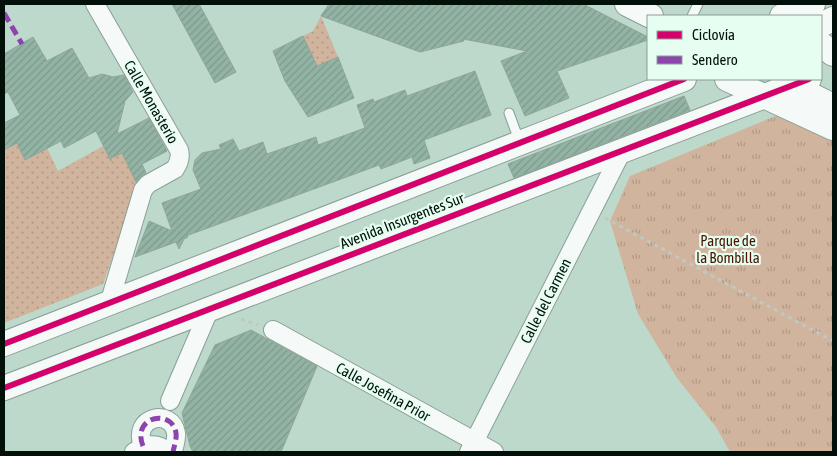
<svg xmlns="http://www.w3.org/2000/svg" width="837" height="456" viewBox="0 0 837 456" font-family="'Asap Condensed',sans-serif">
  <defs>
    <pattern id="grass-tufts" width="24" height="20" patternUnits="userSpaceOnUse" patternTransform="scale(1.25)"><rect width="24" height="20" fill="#d1b49d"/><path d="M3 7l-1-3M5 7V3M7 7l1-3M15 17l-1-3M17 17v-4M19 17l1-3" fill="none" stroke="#b29a86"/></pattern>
    <pattern id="garden-dots" width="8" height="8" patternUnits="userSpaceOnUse" patternTransform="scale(1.25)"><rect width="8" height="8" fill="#d1b49d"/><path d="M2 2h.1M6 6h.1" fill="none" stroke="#b29a86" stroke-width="1.8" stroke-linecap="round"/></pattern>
    <pattern id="building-hatch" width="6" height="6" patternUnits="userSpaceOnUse" patternTransform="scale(1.25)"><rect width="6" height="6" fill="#93b4a4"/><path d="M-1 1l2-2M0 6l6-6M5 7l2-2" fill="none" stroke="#7d9a8c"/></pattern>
  </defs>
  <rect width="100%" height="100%" fill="#bdd9cb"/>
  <path fill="url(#grass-tufts)" d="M785 112 833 135V452H730L716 427 677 378 638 314 610 221 630 176Z"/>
  <g fill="url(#garden-dots)">
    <path d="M321 16 338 57 317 66 303 36 313 31Z"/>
    <path d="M17 143 25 160 47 148 58 171 103 146 110 159 122 153 138 184 103 284 4 323V150Z"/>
  </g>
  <g fill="url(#building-hatch)" stroke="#8fa59a">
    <path d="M172 4H199L236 72 215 83Z"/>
    <path d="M329 4H583L648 37V40L557 71 569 98 525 116 501 61 527 51 463 39 464 41 420 52 321 16Z"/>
    <path d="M303 36 317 66 338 57 354 98 308 117 285 81 273 51Z"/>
    <path d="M33 37 47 61 72 48 89 78 102 74 113 77 124 75 133 92 125 101 117 134 149 118 167 151 142 164 146 173 136 182 122 153 111 158V161L96 131 64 148 61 141 25 160 17 143 4 150V123L20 115 8 92 4 94V54Z"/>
    <path d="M475 71 491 115 424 140 430 158 414 164 412 157 381 169 379 165 186 236 188 237 184 239 179 249 176 242 135 257 149 221 172 231 162 203 201 189 193 170 195 160 202 153 221 149 219 145 233 139 239 151 263 142 267 154 316 137 318 145 365 128 357 105 373 99 374 102 405 90 407 96Z"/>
    <path d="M684 96 690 110 514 178 508 164Z"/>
    <path d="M251 330 317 366 281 452H193L190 446 182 413 215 345Z"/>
  </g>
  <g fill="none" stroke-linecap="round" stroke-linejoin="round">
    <defs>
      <g id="lane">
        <path d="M692 16 698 4"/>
        <path d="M509 113 520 143"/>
      </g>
      <g id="street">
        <path d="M95 4 179 150C181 157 179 163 175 169L148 184 143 190 109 304"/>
        <path d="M273 330 494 452"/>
        <path d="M170 401 210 308"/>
        <path d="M143 446C131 416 172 408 176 433 177 439 174 446 173 452"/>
        <path d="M134 452C146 445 156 441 168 452"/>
        <path d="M469 452 623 149"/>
      </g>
      <g id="secondary">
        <path d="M627 4 651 16"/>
        <path d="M782 16 813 4"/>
        <path d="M821 25 833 19"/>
        <path d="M821 44 833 54"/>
        <path d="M727 79 833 128"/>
        <path d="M783 81 833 106"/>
        <path d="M4 344 684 79"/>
        <path d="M4 388 809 79"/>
      </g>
    </defs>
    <use href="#lane" stroke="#8aa096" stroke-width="11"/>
    <use href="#street" stroke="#8aa096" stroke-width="20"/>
    <use href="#secondary" stroke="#8aa096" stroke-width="26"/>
    <g stroke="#c0c8c3" stroke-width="3" stroke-dasharray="4 4" stroke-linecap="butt">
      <path d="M605 218 833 341"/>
      <path d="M241 319 258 325"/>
    </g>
    <use href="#lane" stroke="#f5f9f7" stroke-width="9"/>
    <use href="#street" stroke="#f5f9f7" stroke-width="18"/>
    <use href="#secondary" stroke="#f5f9f7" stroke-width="24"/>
    <g stroke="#8e44ad" stroke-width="5" stroke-dasharray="10 5" stroke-linecap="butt">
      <path d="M4 13 22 44"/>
      <path d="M143 446C131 416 172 408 176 433 177 439 174 446 173 452"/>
    </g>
    <defs>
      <g id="cycleway">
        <path d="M4 344 684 79"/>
        <path d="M4 388 809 79"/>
      </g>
    </defs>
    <use href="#cycleway" stroke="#e5fef1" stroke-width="9"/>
    <use href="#cycleway" stroke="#d6006c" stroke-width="6"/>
  </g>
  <g text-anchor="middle" stroke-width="4.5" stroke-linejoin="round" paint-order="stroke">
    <g font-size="15" fill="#011008" stroke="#e5fef1">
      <text transform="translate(151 102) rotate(60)" y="5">Calle Monasterio</text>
      <text transform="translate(402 221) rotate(-21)" y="5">Avenida Insurgentes Sur</text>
      <text transform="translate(546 301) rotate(-63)" y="5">Calle del Carmen</text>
      <text transform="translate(383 392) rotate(29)" y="5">Calle Josefina Prior</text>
    </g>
    <g font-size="15" fill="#4a1500" stroke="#e5fef1">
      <text x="728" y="246">Parque de<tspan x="728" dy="17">la Bombilla</tspan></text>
    </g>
  </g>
  <rect width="837" height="456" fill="none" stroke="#011008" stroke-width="10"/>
  <rect x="647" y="15" width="175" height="65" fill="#e5fef1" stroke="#8a9f94"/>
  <rect x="657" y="31" width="25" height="8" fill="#d6006c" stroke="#8a9f94"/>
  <text x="692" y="40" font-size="15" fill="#011008">Ciclovía</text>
  <rect x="657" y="56" width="25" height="8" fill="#8e44ad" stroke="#8a9f94"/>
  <text x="692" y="65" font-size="15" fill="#011008">Sendero</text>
</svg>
